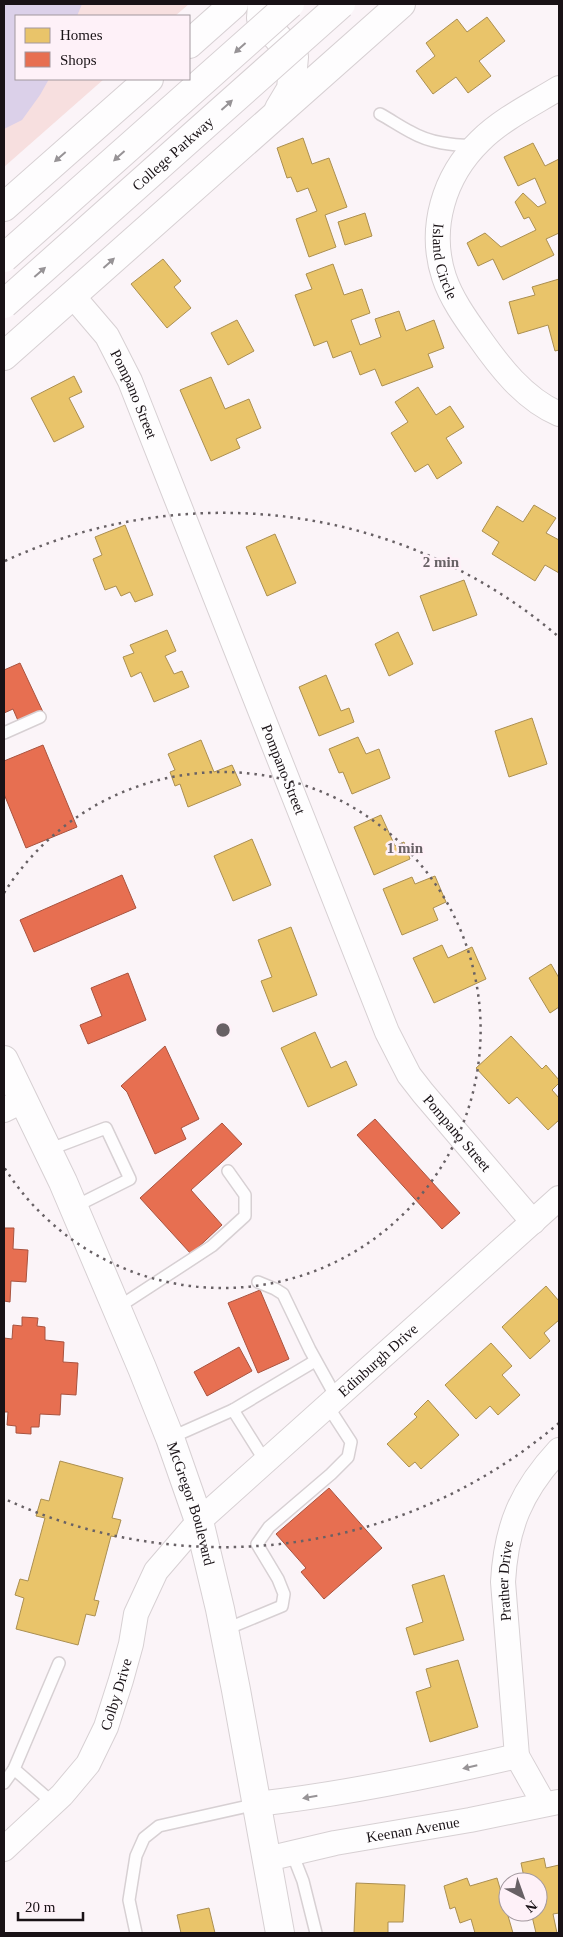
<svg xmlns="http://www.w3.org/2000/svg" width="563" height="1937" viewBox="0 0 563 1937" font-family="'Times New Roman',serif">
  <rect width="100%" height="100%" fill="#fbf4f8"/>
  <path fill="#f7dfdf" d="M4 4H189L175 16H16V79H104L4 167Z"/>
  <path fill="#dbd0e9" d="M4 4H82L77 16H16V79H49L40 95 22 120 4 129Z"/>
  <g fill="#e9c46a" stroke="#ab8f51">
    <path d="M487 17 505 41 479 61 491 76 468 93 456 77 433 94 416 71 435 56 426 43 457 19 467 32Z"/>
    <path d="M303 138 312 164 329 158 347 207 325 215 336 247 309 257 296 219 317 211 308 188 297 192 291 177 287 178 277 148Z"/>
    <path d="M533 143 545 166 559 159V233L546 239 554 255 503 280 493 259 478 266 467 243 485 233 501 247 536 230 529 217 524 219 515 202 523 193 538 207 546 203 535 178 518 186 504 157Z"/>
    <path d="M365 213 372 236 345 245 338 222Z"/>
    <path d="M163 259 181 281 174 287 191 308 167 328 131 284Z"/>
    <path d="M333 264 344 295 362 289 370 313 351 320 360 345 381 337 375 319 399 311 406 331 434 320 444 348 428 354 433 367 382 386 375 369 360 375 351 351 333 358 327 341 314 346 295 295 312 289 306 274Z"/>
    <path d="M559 279V350L555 351 548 325 518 334 509 302 535 295 532 287Z"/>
    <path d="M237 320 254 351 228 365 211 333Z"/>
    <path d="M74 376 82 392 69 398 84 427 54 442 31 398Z"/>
    <path d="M211 377 225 409 249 399 261 428 236 439 240 448 211 461 180 390Z"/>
    <path d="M418 387 436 415 450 406 464 427 446 438 462 463 437 479 428 464 415 472 391 433 408 422 395 402Z"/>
    <path d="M534 505 556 518 546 533 559 540V573L545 565 535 581 492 554 499 542 482 531 497 506 523 522Z"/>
    <path d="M125 525 153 595 135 602 130 592 121 596 116 586 105 590 93 559 102 555 95 537Z"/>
    <path d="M275 534 296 583 267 596 246 547Z"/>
    <path d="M464 580 477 615 433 631 420 596Z"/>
    <path d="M167 630 176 651 165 656 174 674 182 671 189 687 154 702 141 672 131 677 123 657 134 653 130 645Z"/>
    <path d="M398 632 413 664 389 676 375 644Z"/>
    <path d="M326 675 341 711 349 708 354 722 319 736 299 687Z"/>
    <path d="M532 718 547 764 509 777 495 731Z"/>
    <path d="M358 737 366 754 379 749 390 778 352 794 343 772 339 773 329 749Z"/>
    <path d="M201 740 214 772 232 765 241 785 188 807 180 784 175 786 170 772 175 770 168 754Z"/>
    <path d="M381 815 395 846 404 842 410 859 374 875 354 827Z"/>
    <path d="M252 839 271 885 233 901 214 856Z"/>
    <path d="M435 876 446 902 433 908 438 920 402 935 383 889 412 877 415 884Z"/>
    <path d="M291 927 317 995 273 1012 261 981 272 977 258 940Z"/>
    <path d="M442 945 448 958 472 947 486 979 434 1003 413 958Z"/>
    <path d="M551 964 559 978V1007L550 1013 529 978Z"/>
    <path d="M315 1032 331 1068 346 1061 357 1085 308 1107 281 1048Z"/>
    <path d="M511 1036 542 1069 546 1065 559 1080V1083L552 1090 559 1098V1120L548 1130 517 1097 509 1104 476 1068Z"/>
    <path d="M546 1286 559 1301V1320L544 1333 550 1341 530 1359 502 1327Z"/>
    <path d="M491 1343 512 1366 502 1375 520 1395 498 1415 490 1406 476 1419 445 1385Z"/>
    <path d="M428 1400 459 1435 421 1469 415 1462 409 1467 387 1444 417 1417 414 1414Z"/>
    <path d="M60 1461 123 1478 112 1518 121 1520 116 1537 111 1536 94 1600 99 1601 95 1616 86 1614 78 1645 16 1629 24 1598 15 1595 20 1579 28 1581 45 1518 36 1516 41 1499 49 1501Z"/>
    <path d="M444 1575 464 1640 414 1655 406 1628 423 1622 412 1585Z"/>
    <path d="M458 1660 478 1727 430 1742 416 1692 431 1687 426 1669Z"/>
    <path d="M544 1858 546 1868 559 1865V1913L553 1914 557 1933H536L531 1912H538V1882H525L521 1863Z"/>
    <path d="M467 1878 470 1886 497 1878 513 1933H475L471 1919 460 1923 455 1907 450 1909 444 1886Z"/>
    <path d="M356 1883 405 1885 403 1922H388V1933H354Z"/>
    <path d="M209 1908 215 1933H181L177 1915Z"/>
  </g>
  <g fill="#e76f51" stroke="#a9533f">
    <path d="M20 663 43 712 19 723 13 709 4 713V670Z"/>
    <path d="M43 745 77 827 26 848 4 794V761Z"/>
    <path d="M122 875 136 908 34 952 20 920Z"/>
    <path d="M128 973 146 1020 88 1044 80 1025 102 1016 91 988Z"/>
    <path d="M165 1046 199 1119 181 1128 186 1139 155 1154 127 1092 121 1086Z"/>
    <path d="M375 1119 460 1213 442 1229 357 1135Z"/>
    <path d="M222 1123 242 1144 191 1190 222 1225 191 1254 140 1198Z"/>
    <path d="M4 1228H14L13 1249 28 1250 26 1282 11 1281 10 1302 4 1301Z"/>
    <path d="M260 1290 289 1359 258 1373 228 1303Z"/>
    <path d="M22 1317 38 1318 37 1326 45 1327V1340L64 1342 63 1362 78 1363 76 1395 61 1394 60 1415 40 1414 39 1427H31V1434L16 1433V1426L7 1425 8 1412H4V1338L12 1339 13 1325 22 1326Z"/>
    <path d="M239 1347 252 1371 207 1396 194 1372Z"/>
    <path d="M329 1488 382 1548 324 1599 301 1572 306 1568 276 1534Z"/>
  </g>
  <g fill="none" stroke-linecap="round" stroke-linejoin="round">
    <defs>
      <g id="lane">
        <path d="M380 114C391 120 401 127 411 132 430 143 452 145 473 146"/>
        <path d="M4 733 40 717"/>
        <path d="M48 1150 106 1128 130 1179 74 1207"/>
        <path d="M258 1282 275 1289 283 1294 310 1350 336 1397"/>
        <path d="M117 1308 212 1246 245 1216V1195L228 1171"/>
        <path d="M233 1410 315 1361"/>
        <path d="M170 1438 233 1410 265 1461"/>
        <path d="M224 1630 282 1606 284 1594 278 1579 257 1544 269 1527 331 1474 348 1457 351 1442 327 1405"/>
        <path d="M4 1783 14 1769"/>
        <path d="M53 1803 14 1769 59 1663"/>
        <path d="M292 1853 303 1881 316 1933"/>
        <path d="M136 1933 129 1900 136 1856 144 1838 159 1826 257 1804"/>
      </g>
      <g id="street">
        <path id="s1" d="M559 88C533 104 502 119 480 141 444 176 428 228 444 277 451 298 465 318 478 336 499 366 524 399 559 414"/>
        <path id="s2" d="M72 295 107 336 130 381 387 1032 409 1075 423 1093 533 1222"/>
        <path d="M4 1110 24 1100"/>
        <path d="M257 1804C345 1794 432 1776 517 1756"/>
        <path id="s3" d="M544 1804 517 1756 503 1582C506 1527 521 1491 559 1450"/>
        <path id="s4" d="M4 1849 62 1795 88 1764 106 1727 121 1680 131 1644 136 1614 156 1571 199 1521 559 1198"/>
        <path id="s5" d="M267 1859 335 1843 470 1820 558 1802"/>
      </g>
      <g id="secondary">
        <path id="s6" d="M4 1060 63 1182 142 1368 170 1438 199 1521 220 1609 236 1690 280 1933"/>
      </g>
      <g id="primary">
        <path d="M262 4 261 18 294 57 291 89 279 109"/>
        <path d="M189 44 234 4"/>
        <path d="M4 207 149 79"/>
        <path d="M4 356 401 4"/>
      </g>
    </defs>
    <use href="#lane" stroke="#d7d0d3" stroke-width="14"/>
    <use href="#street" stroke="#d7d0d3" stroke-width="26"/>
    <use href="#secondary" stroke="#d7d0d3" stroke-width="30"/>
    <use href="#primary" stroke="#d7d0d3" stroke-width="30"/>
    <use href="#lane" stroke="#fefdfe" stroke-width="11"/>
    <use href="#street" stroke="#fefdfe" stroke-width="24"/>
    <use href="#secondary" stroke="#fefdfe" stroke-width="28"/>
    <use href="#primary" stroke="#fefdfe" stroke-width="28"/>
    <defs>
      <g id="primary-bridge">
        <path d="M4 258 290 4"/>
        <path id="s7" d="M4 304 341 4"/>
      </g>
    </defs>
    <use href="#primary-bridge" stroke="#d7d0d3" stroke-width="30" stroke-linecap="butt"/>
    <use href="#primary-bridge" stroke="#fefdfe" stroke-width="28"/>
  </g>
  <defs><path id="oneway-solid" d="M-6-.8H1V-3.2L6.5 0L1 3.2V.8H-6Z" transform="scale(1.25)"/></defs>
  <g fill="#979396">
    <use href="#oneway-solid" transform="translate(240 48) rotate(138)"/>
    <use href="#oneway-solid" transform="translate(227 105) rotate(-42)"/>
    <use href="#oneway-solid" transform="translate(119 156) rotate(138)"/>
    <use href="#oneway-solid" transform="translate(60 157) rotate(139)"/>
    <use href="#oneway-solid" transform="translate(109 263) rotate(-42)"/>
    <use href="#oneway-solid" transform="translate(40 272) rotate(-41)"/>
    <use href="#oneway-solid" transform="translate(470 1767) rotate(167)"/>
    <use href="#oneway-solid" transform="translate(310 1797) rotate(170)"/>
  </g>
  <g fill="none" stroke="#686165" stroke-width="2.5" stroke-dasharray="2.5 5">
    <path d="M4 893A258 258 0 1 1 4 1167"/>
    <path d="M559 1423A517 517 0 0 1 5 1499M5 561A517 517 0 0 1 559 637"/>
  </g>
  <g text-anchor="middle" stroke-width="5" stroke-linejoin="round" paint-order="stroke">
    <g font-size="15" fill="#191216" stroke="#fef1f8">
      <text dy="5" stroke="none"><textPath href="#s7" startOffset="226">College Parkway</textPath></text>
      <text dy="5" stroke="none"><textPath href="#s1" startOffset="228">Island Circle</textPath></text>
      <text dy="5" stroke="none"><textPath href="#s2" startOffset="118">Pompano Street</textPath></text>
      <text dy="5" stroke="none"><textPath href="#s2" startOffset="522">Pompano Street</textPath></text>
      <text dy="5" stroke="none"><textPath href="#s2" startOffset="928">Pompano Street</textPath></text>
      <text dy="5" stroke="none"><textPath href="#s4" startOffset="632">Edinburgh Drive</textPath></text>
      <text dy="5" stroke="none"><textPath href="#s6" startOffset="482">McGregor Boulevard</textPath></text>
      <text dy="5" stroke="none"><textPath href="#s3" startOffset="231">Prather Drive</textPath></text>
      <text dy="5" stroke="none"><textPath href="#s4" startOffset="195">Colby Drive</textPath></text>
      <text dy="5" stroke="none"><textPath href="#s5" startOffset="149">Keenan Avenue</textPath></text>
    </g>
  </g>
  <circle cx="223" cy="1030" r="8" fill="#686165" stroke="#fef1f8" stroke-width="2.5"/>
  <g font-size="15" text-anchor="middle" font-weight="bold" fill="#686165" stroke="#fef1f8" stroke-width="5" stroke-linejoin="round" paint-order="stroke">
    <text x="441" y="567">2 min</text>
    <text x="405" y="853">1 min</text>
  </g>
  <rect width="563" height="1937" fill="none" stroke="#191216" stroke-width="10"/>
  <rect x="15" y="15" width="175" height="65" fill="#fef1f8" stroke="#a2989e"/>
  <rect x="25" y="28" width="25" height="15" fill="#e9c46a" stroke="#a2989e"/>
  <text x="60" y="40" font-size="15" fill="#191216">Homes</text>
  <rect x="25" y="52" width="25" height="15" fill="#e76f51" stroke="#a2989e"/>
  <text x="60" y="65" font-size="15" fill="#191216">Shops</text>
  <g transform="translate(523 1897) rotate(139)"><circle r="24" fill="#fef1f8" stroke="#a2989e"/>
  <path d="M0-4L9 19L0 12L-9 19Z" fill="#686165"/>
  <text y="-8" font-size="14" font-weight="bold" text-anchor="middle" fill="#191216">N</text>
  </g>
  <path d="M18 1912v8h65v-8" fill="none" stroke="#191216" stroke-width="2.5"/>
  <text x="25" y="1912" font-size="15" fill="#191216" stroke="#fef1f8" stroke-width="4" paint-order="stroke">20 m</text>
</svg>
